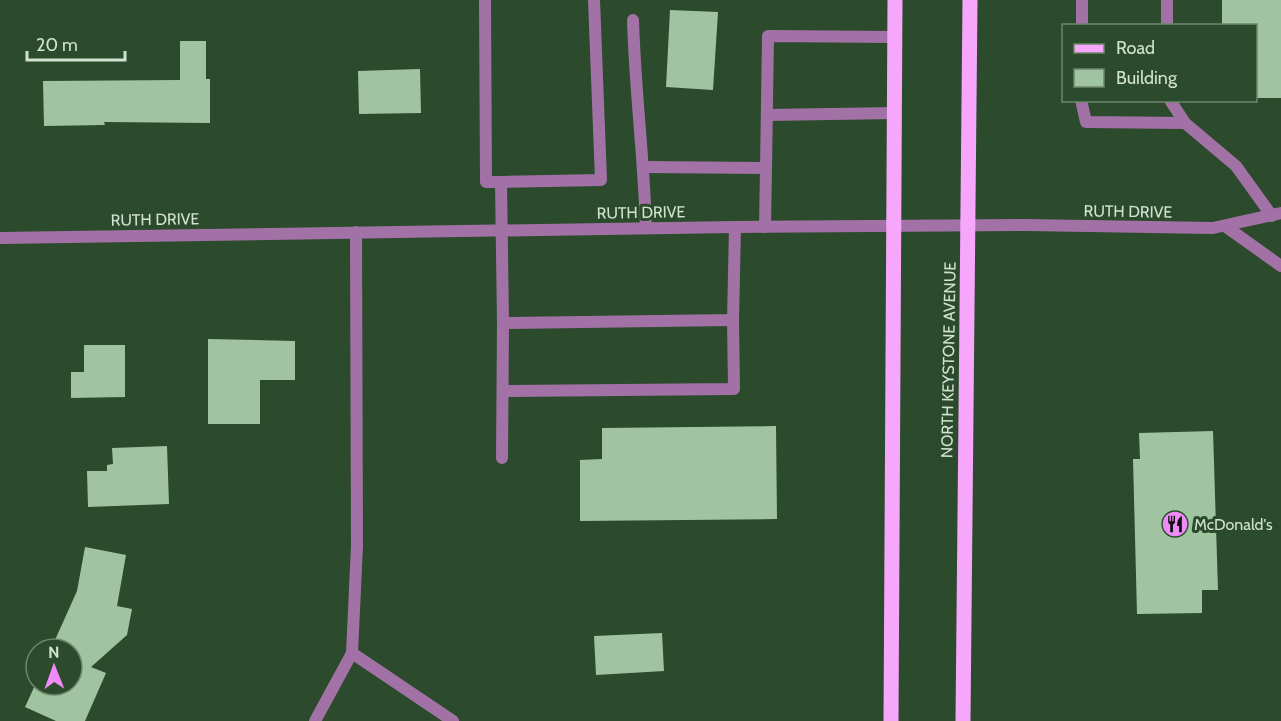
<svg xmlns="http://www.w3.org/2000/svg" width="1281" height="721" viewBox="0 0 1281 721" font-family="Cabin,sans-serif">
  <rect width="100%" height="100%" fill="#2c4a2c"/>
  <g fill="#a1c4a0">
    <path d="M1222 0H1281V98H1256V26H1222Z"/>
    <path d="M670 10 718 12 713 90 666 87Z"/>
    <path d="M180 41H206V79H210V123L104 122 105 125 44 126 43 81 180 80Z"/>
    <path d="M420 69 421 113 359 114 358 71Z"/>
    <path d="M208 339 295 341V380H260V424H208Z"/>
    <path d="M84 345H125V397L71 398V372H84Z"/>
    <path d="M776 426 777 519 580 521V460L602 459V428Z"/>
    <path d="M1213 431 1218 590H1202V613L1137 614 1133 459H1140L1139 433Z"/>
    <path d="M167 446 169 504 88 507 87 471H107V465L113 464 112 448Z"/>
    <path d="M85 547 126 555 117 606 132 609 127 635 91 667 106 673 85 721H56L25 707 36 683 72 685V649H51L77 591Z"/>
    <path d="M662 633 664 671 596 675 594 636Z"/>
  </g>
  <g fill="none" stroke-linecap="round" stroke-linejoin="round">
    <g stroke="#a272a6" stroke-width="12">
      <path d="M485 0 486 182H501L503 323 733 320 735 227"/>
      <path d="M1167 0V26"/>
      <path d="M633 20C635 90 644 159 646 228"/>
      <path d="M1082 26V0"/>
      <path d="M1081 100 1086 122 1185 123"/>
      <path d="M1170 100 1185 123 1236 166 1272 216"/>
      <path d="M767 115 895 113"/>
      <path d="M644 167 766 168 768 36 895 37"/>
      <path d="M501 182 601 180 594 0"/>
      <path d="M1225 226 1281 266"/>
      <path d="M765 227 766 168"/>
      <path d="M356 232 357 546 352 653 453 721"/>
      <path d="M503 391 734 389 733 320"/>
      <path d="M502 458 503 323"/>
      <path d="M315 721 352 653"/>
    </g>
    <path stroke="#a272a6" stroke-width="12" d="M0 238 735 227 1026 225 1213 228 1281 213"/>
    <g stroke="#f6a7fc" stroke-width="15">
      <path d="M891 721 895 0"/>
      <path d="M963 721 970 0"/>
    </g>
  </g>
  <defs>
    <symbol id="restaurant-disc" viewBox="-11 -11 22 22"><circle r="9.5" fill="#ef8bf7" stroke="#2c4a2c"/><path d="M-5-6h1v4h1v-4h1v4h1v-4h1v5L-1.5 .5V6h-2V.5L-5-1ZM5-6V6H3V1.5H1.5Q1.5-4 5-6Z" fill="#111"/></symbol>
  </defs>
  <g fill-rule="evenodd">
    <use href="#restaurant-disc" x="1160" y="509" width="30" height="30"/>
  </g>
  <g text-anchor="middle" stroke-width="6" stroke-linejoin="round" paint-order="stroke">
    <g font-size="16" fill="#d0e2d0" stroke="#2c4a2c">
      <text transform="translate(1128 211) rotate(1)" y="6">RUTH DRIVE</text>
      <text transform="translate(641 212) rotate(-1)" y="6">RUTH DRIVE</text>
      <text transform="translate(155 219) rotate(-1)" y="6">RUTH DRIVE</text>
      <text transform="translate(948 360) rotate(-89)" y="6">NORTH KEYSTONE AVENUE</text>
    </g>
    <g font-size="16" fill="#d0e2d0" stroke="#2c4a2c" text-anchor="start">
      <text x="1194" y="530">McDonald's</text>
    </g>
  </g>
  <rect x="1062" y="24" width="195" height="78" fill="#2c4a2c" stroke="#6e876e" stroke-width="1.5"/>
  <rect x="1074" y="44" width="30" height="9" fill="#f6a7fc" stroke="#6e876e" stroke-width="1.5"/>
  <text x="1116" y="54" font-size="18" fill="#d0e2d0">Road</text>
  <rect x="1074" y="69" width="30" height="18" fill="#a1c4a0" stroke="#6e876e" stroke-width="1.5"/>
  <text x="1116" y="84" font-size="18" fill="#d0e2d0">Building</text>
  <g transform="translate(54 667) rotate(359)"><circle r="28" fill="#2c4a2c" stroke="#6e876e" stroke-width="1.5"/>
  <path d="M0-4.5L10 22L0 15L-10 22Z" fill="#ef8bf7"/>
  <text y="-9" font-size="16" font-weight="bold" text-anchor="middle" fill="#d0e2d0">N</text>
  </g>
  <path d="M27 51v9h98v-9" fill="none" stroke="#d0e2d0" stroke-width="3"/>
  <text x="36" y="51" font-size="18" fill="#d0e2d0" stroke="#2c4a2c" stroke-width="4.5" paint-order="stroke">20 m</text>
</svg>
